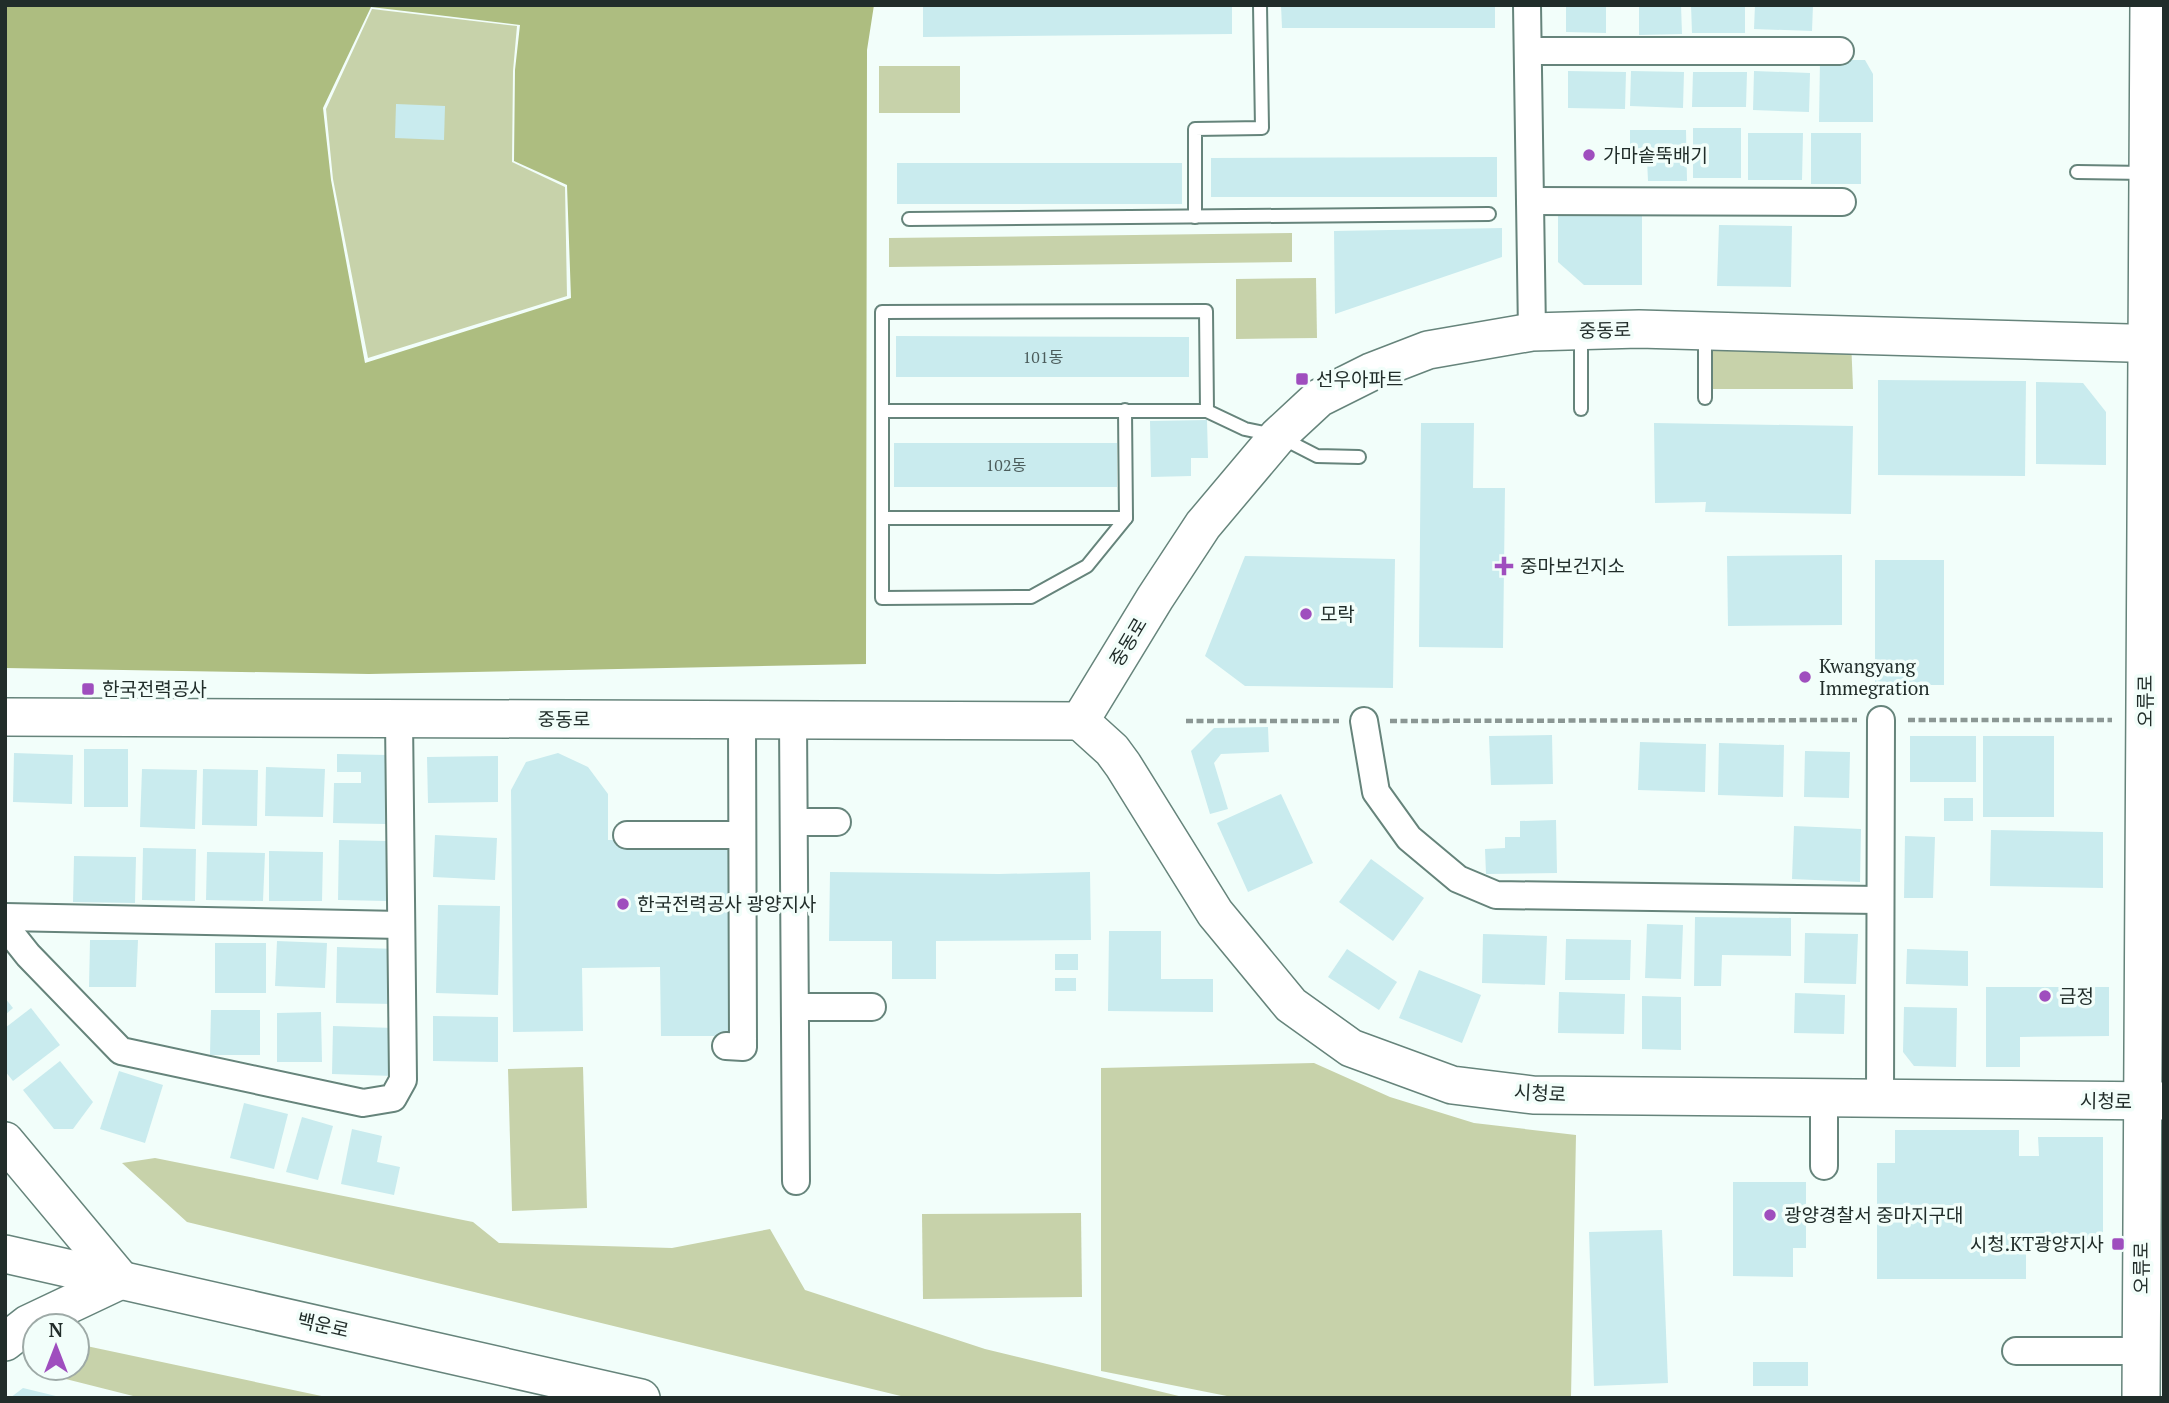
<svg xmlns="http://www.w3.org/2000/svg" width="2169" height="1403" viewBox="0 0 2169 1403" font-family="'PT Serif','Noto Sans KR',serif">
  <rect width="100%" height="100%" fill="#f2fefa"/>
  <g fill="#c7d2aa">
    <path d="M372 9 517 26 513 71 512 162 565 187 567 296 368 358 333 179 326 109Z"/>
    <path d="M960 66V113H879V66Z"/>
    <path d="M1292 233V262L889 267V238Z"/>
    <path d="M1316 278 1317 338 1236 339V279Z"/>
    <path d="M1710 336 1851 339 1853 389H1710Z"/>
    <path d="M1314 1063 1390 1097 1474 1123 1576 1135 1571 1398H1237L1101 1371V1068Z"/>
    <path d="M583 1067 587 1208 512 1211 508 1069Z"/>
    <path d="M155 1158 473 1222 499 1243 672 1248 770 1229 805 1290 985 1349 1187 1398H909L187 1222 122 1163Z"/>
    <path d="M1081 1213 1082 1297 923 1299 922 1214Z"/>
    <path d="M77 1344 331 1398H141L42 1373 48 1368H77Z"/>
  </g>
  <path fill="#adbd80" fill-rule="evenodd" d="M5 5H874L867 50 866 664 369 674 5 668ZM371 7 520 25 515 70 514 161 567 185 571 298 365 363 331 180 323 108Z"/>
  <g fill="#c9ebee">
    <path d="M923 5H1232V34L923 37Z"/>
    <path d="M1281 5H1495V28H1282Z"/>
    <path d="M1566 5H1606V33L1566 32Z"/>
    <path d="M1639 5H1681L1682 34 1639 35Z"/>
    <path d="M1691 5H1745V33H1692Z"/>
    <path d="M1755 5H1813L1812 31 1754 29Z"/>
    <path d="M1820 60H1865L1873 74V122H1819Z"/>
    <path d="M1568 71 1626 72 1625 109 1568 108Z"/>
    <path d="M1631 71 1684 72 1683 108 1630 106Z"/>
    <path d="M1754 71 1810 73 1809 112 1753 110Z"/>
    <path d="M1693 72H1747L1746 107H1692Z"/>
    <path d="M396 104 445 106 444 140 395 138Z"/>
    <rect x="1693" y="128" width="48" height="50"/>
    <path d="M1630 130H1686L1687 181H1648L1647 159H1630Z"/>
    <path d="M1748 133H1803L1802 180H1748Z"/>
    <rect x="1811" y="133" width="50" height="51"/>
    <path d="M1497 157V197H1211V158Z"/>
    <rect x="897" y="163" width="285" height="41"/>
    <path d="M1558 216H1642V285H1584L1558 262Z"/>
    <path d="M1719 225 1792 226 1791 287 1717 286Z"/>
    <path d="M1502 228V257L1335 314 1334 231Z"/>
    <path d="M896 336 1189 337V377H896Z"/>
    <path d="M1878 380 2026 381 2025 476 1878 475Z"/>
    <path d="M2036 382 2083 383 2106 412V465L2036 464Z"/>
    <path d="M1207 420 1208 458H1191V476L1151 477 1150 421Z"/>
    <path d="M1421 423H1474L1473 488H1505L1503 648 1419 647Z"/>
    <path d="M1654 423 1853 426 1851 514 1705 512 1706 502 1655 503Z"/>
    <rect x="894" y="443" width="223" height="44"/>
    <path d="M1842 555V625L1728 626 1727 556Z"/>
    <path d="M1245 556 1395 559 1393 688 1245 686 1205 656Z"/>
    <rect x="1875" y="560" width="69" height="125"/>
    <path d="M1268 727 1269 752 1221 754 1214 763 1228 809 1210 814 1191 751 1214 728Z"/>
    <path d="M1552 735 1553 784 1491 785 1489 736Z"/>
    <rect x="1910" y="736" width="66" height="46"/>
    <rect x="1983" y="736" width="71" height="81"/>
    <path d="M1640 742 1706 744 1705 792 1638 790Z"/>
    <path d="M1719 743 1784 745 1783 797 1718 795Z"/>
    <rect x="84" y="749" width="44" height="58"/>
    <path d="M1805 751 1850 752 1849 798 1804 797Z"/>
    <path d="M14 753 73 755 72 804 13 802Z"/>
    <path d="M558 753 588 767 608 794V840L734 839 736 1036H661L660 967 582 968 583 1031 513 1032 511 790 526 762Z"/>
    <path d="M337 754 387 755 386 824 333 823 334 783H361V772H337Z"/>
    <path d="M498 756V802L428 803 427 757Z"/>
    <path d="M266 767 325 769 323 817 265 816Z"/>
    <path d="M142 769 197 770 195 829 140 827Z"/>
    <path d="M203 769 258 770 257 826 202 825Z"/>
    <path d="M1281 794 1313 863 1248 892 1217 823Z"/>
    <rect x="1944" y="798" width="29" height="23"/>
    <path d="M1556 820 1557 873 1486 874 1485 849 1505 848V837H1520V821Z"/>
    <path d="M1794 826 1861 829 1860 882 1792 879Z"/>
    <path d="M1991 830 2103 832V888L1990 886Z"/>
    <path d="M435 835 497 838 495 880 433 877Z"/>
    <path d="M1905 836 1935 837 1933 898H1904Z"/>
    <path d="M339 840 387 841V901L338 900Z"/>
    <path d="M143 848 196 849 195 901 142 900Z"/>
    <path d="M269 851 323 852 322 901H269Z"/>
    <path d="M207 852 265 853 263 901 206 900Z"/>
    <path d="M74 856 136 857 135 903 73 902Z"/>
    <path d="M1371 859 1424 898 1393 941 1339 902Z"/>
    <path d="M830 872 999 874 1090 872 1091 940 936 941V979H892V941H829Z"/>
    <path d="M438 905 500 906 498 995 436 993Z"/>
    <path d="M1695 917 1791 918V956L1722 955 1721 986H1694Z"/>
    <path d="M1647 924 1683 925 1681 979 1645 978Z"/>
    <path d="M1109 931H1161V979H1213V1012L1108 1011Z"/>
    <path d="M1805 933 1858 934 1856 984 1804 983Z"/>
    <path d="M1483 934 1547 936 1545 985 1482 983Z"/>
    <path d="M1566 939 1631 940 1630 980H1565Z"/>
    <path d="M90 940H138L136 987H89Z"/>
    <path d="M277 941 327 943 325 988 275 986Z"/>
    <rect x="215" y="943" width="51" height="50"/>
    <path d="M337 947 396 949 395 1004 336 1003Z"/>
    <path d="M1347 949 1397 982 1379 1010 1328 977Z"/>
    <path d="M1907 949 1968 951V986L1906 984Z"/>
    <rect x="1055" y="954" width="23" height="16"/>
    <path d="M1419 970 1481 995 1462 1043 1399 1018Z"/>
    <rect x="1055" y="978" width="21" height="13"/>
    <path d="M1986 987H2109V1036L2020 1037V1067H1986Z"/>
    <path d="M1559 992 1625 994 1624 1034 1558 1033Z"/>
    <path d="M1795 993 1845 995 1844 1034 1794 1033Z"/>
    <path d="M1642 996 1681 997V1050L1642 1049Z"/>
    <path d="M5 998 13 1008 5 1015Z"/>
    <path d="M1904 1007 1957 1008 1956 1067 1914 1066 1903 1052Z"/>
    <path d="M31 1008 60 1045 13 1081 5 1071V1028Z"/>
    <path d="M211 1010H260V1055H210Z"/>
    <path d="M321 1012 322 1062H277V1013Z"/>
    <path d="M433 1016 498 1017V1062L433 1061Z"/>
    <path d="M333 1026 394 1028 393 1076 332 1074Z"/>
    <path d="M60 1061 93 1102 73 1129H54L23 1090Z"/>
    <path d="M119 1071 163 1085 145 1143 100 1129Z"/>
    <path d="M244 1103 288 1114 274 1169 230 1158Z"/>
    <path d="M302 1117 333 1126 318 1180 286 1172Z"/>
    <path d="M352 1129 382 1136 377 1162 400 1167 394 1195 341 1184Z"/>
    <path d="M1895 1130H2019V1156H2039L2038 1137H2103V1244H2026V1279H1877V1163H1895Z"/>
    <path d="M1733 1182H1806V1248H1793V1277L1733 1276Z"/>
    <path d="M1662 1230 1668 1383 1594 1386 1589 1232Z"/>
    <rect x="1753" y="1362" width="55" height="24"/>
    <path d="M23 1388 60 1397V1398H10Z"/>
  </g>
  <g fill="none" stroke-linecap="round" stroke-linejoin="round">
    <defs>
      <g id="lane">
        <path d="M2077 172 2146 173"/>
        <path d="M1195 217V129L1262 128 1260 5"/>
        <path d="M909 219 1489 214"/>
        <path d="M1581 335V409"/>
        <path d="M1705 335V398"/>
        <path d="M1125 410 1126 518H882V312L1206 311 1207 411 1245 429 1278 436 1317 456 1359 457"/>
        <path d="M882 411H1207"/>
        <path d="M882 518V598L1031 597 1087 566 1126 518"/>
      </g>
      <g id="street">
        <path d="M1527 5 1532 332"/>
        <path d="M1528 51H1840"/>
        <path d="M1530 201 1842 202"/>
        <path d="M793 720 796 1181"/>
        <path d="M1364 721 1376 792 1409 838 1458 879 1496 895 1880 900"/>
        <path d="M794 822H837"/>
        <path d="M627 835H742"/>
        <path d="M5 917 401 925"/>
        <path d="M5 926 28 955 121 1051 363 1103 393 1098 403 1080 399 719"/>
        <path d="M795 1007H872"/>
        <path d="M726 1046 743 1047 742 720"/>
        <path d="M1824 1098V1166"/>
        <path d="M1880 1098 1881 720"/>
        <path d="M2016 1351H2141"/>
      </g>
      <g id="secondary">
        <path d="M5 717 1080 721 1155 598 1203 525 1278 436 1319 398 1371 372 1428 350 1532 332 1639 329 2164 344"/>
        <path d="M1080 721 1112 750 1123 765 1215 913 1291 1005 1351 1048 1452 1085 1533 1095 2164 1101"/>
        <path d="M5 1141 121 1280"/>
        <path d="M5 1254 641 1398"/>
        <path d="M5 1342 28 1324 121 1280"/>
        <path d="M2141 1398 2149 5"/>
      </g>
    </defs>
    <use href="#lane" stroke="#66847b" stroke-width="16"/>
    <use href="#street" stroke="#66847b" stroke-width="30"/>
    <use href="#secondary" stroke="#66847b" stroke-width="40"/>
    <g stroke="#8b9794" stroke-width="4.5" stroke-dasharray="7 3.5" stroke-linecap="butt">
      <path d="M1908 720H2112"/>
      <path d="M1186 721H1339"/>
      <path d="M1390 721 1857 720"/>
    </g>
    <use href="#lane" stroke="#fff" stroke-width="12"/>
    <use href="#street" stroke="#fff" stroke-width="26"/>
    <use href="#secondary" stroke="#fff" stroke-width="37"/>
  </g>
  <g fill="#9f4ebe" stroke="#f2fefa" stroke-width="2.5">
    <circle cx="1589" cy="155" r="7"/>
    <rect x="1295" y="372" width="14" height="14" rx="3.5"/>
    <path d="M1500.5 555.5h7v7h7v7h-7v7h-7v-7h-7v-7h7z"/>
    <circle cx="1306" cy="614" r="7"/>
    <circle cx="1805" cy="677" r="7"/>
    <rect x="81" y="682" width="14" height="14" rx="3.5"/>
    <circle cx="623" cy="904" r="7"/>
    <circle cx="2045" cy="996" r="7"/>
    <circle cx="1770" cy="1215" r="7"/>
    <rect x="2111" y="1237" width="14" height="14" rx="3.5"/>
  </g>
  <g text-anchor="middle" stroke-width="7" stroke-linejoin="round" paint-order="stroke">
    <g font-size="16" fill="#4b5c5b">
      <text x="1043" y="363">101동</text>
      <text x="1006" y="471">102동</text>
    </g>
    <g font-size="19" fill="#212d2a" stroke="#f2fefa" text-anchor="start">
      <text x="1603" y="162">가마솥뚝배기</text>
      <text x="1316" y="386">선우아파트</text>
      <text x="1520" y="573">중마보건지소</text>
      <text x="1320" y="621">모락</text>
      <text x="1819" y="673">Kwangyang<tspan x="1819" dy="22">Immegration</tspan></text>
      <text x="102" y="696">한국전력공사</text>
      <text x="637" y="911">한국전력공사 광양지사</text>
      <text x="2059" y="1003">금정</text>
      <text x="1784" y="1222">광양경찰서 중마지구대</text>
      <text x="2104" y="1251" text-anchor="end">시청.KT광양지사</text>
    </g>
    <g font-size="19" fill="#212d2a" stroke="#f2fefa">
      <text transform="translate(1605 330) rotate(-1)" y="7">중동로</text>
      <text transform="translate(1128 642) rotate(-59)" y="7">중동로</text>
      <text transform="translate(2145 701) rotate(-90)" y="7">오류로</text>
      <text x="564" y="726">중동로</text>
      <text transform="translate(1540 1093) rotate(3)" y="7">시청로</text>
      <text transform="translate(2106 1101) rotate(1)" y="7">시청로</text>
      <text transform="translate(2141 1268) rotate(-90)" y="7">오류로</text>
      <text transform="translate(323 1325) rotate(13)" y="7">백운로</text>
    </g>
  </g>
  <rect width="2169" height="1403" fill="none" stroke="#212d2a" stroke-width="14"/>
  <g transform="translate(56 1347)"><circle r="33" fill="#f2fefa" stroke="#9eaaa7" stroke-width="2"/>
  <path d="M0-5L12 26L0 18L-12 26Z" fill="#9f4ebe"/>
  <text y="-10" font-size="19" font-weight="bold" text-anchor="middle" fill="#212d2a">N</text>
  </g>
</svg>
